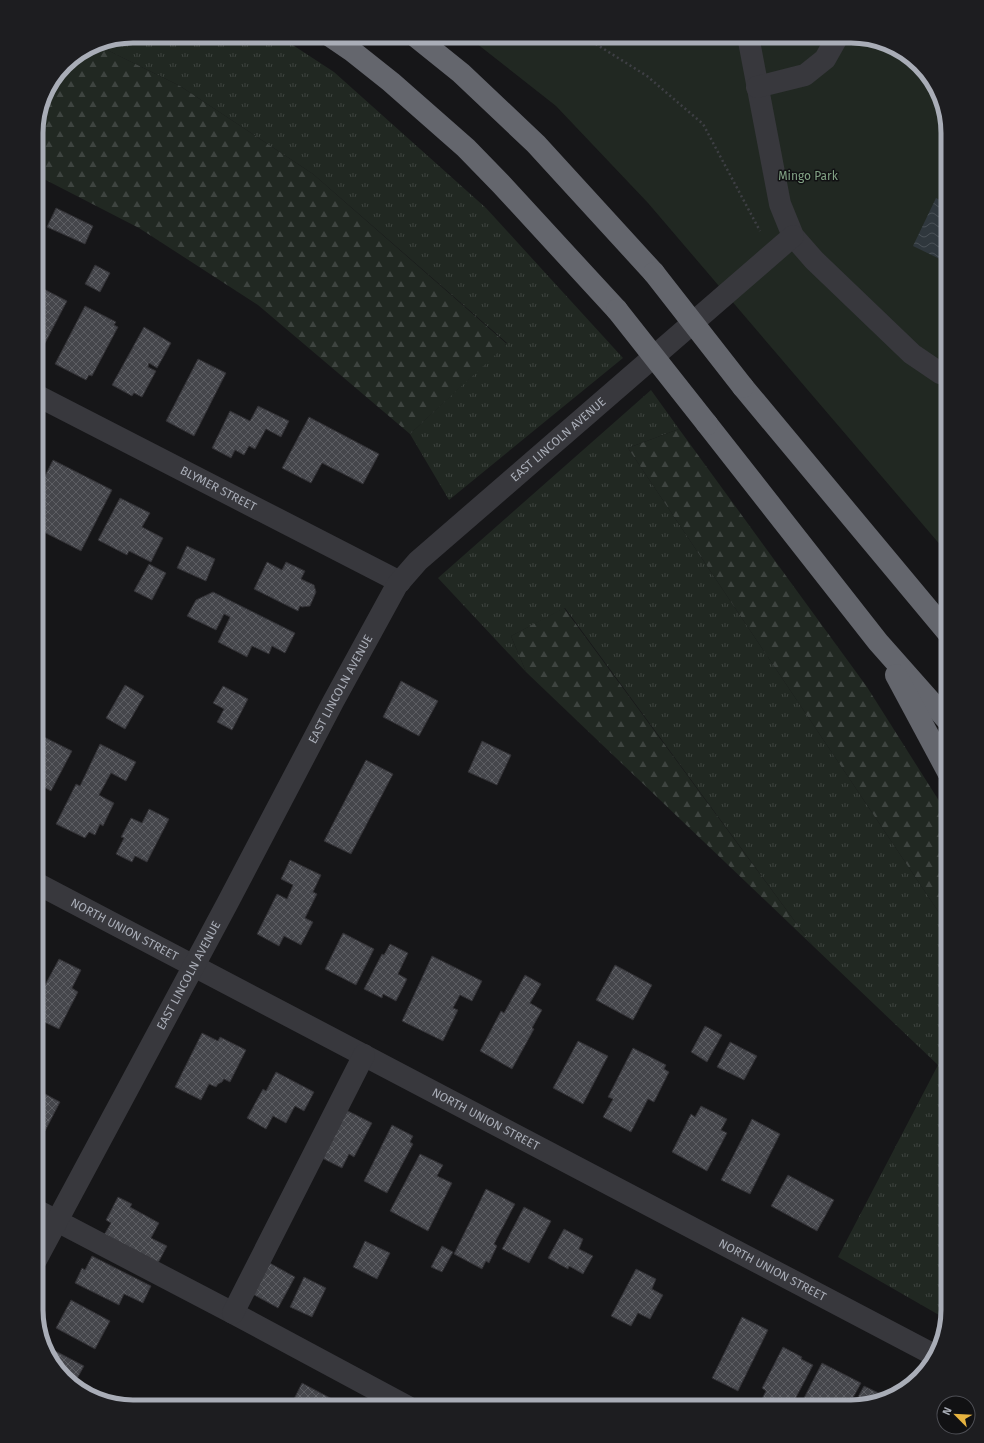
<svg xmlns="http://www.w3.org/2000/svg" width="984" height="1443" viewBox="0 0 984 1443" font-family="'Fira Sans',sans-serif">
  <defs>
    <pattern id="grass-tufts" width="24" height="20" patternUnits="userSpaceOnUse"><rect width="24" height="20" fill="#212822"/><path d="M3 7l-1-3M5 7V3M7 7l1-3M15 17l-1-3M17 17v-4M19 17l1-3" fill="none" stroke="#3e4440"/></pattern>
    <pattern id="forest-firs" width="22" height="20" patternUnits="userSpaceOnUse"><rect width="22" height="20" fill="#212822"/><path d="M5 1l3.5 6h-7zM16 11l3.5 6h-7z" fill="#3e4440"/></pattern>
    <pattern id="water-waves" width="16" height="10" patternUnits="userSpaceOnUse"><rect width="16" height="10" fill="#2f373d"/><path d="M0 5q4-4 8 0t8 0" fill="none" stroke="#4a5157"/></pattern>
    <pattern id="building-cross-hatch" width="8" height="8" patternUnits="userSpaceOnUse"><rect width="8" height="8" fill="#45464b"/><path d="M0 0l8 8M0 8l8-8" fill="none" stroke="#5d5e63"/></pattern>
  </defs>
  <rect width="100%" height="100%" fill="#161618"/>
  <g fill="url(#grass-tufts)">
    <path d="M133 36H279L334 72 486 208 623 358 449 500 410 434 507 343 313 174 180 86 95 44Z"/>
    <path d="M651 390 679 429 628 448 948 926V1310L946 1319 838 1257 938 1065 813 946 565 608 511 636 526 672 438 578Z"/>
  </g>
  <g fill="url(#forest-firs)">
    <path d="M95 44 180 86 313 174 507 344 410 434 258 305 139 228 36 175V127L43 96 65 64Z"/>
    <path d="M679 429 867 687 948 815V926L628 448Z"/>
    <path d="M564 608 813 946 526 672 511 636Z"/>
  </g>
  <path fill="#212822" d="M467 36H857L905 52 935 85 948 133V554L648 203 556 106Z"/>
  <path fill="url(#water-waves)" d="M936 198 948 204V263L913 246Z"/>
  <g fill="url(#building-cross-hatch)" stroke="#313034">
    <path d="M56 208 93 226 85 244 47 227Z"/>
    <path d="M95 265 110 273 100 292 85 284Z"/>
    <path d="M36 285 67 301 44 345 36 341Z"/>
    <path d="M85 306 116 322 114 325 118 327 92 376 89 375 86 380 55 364Z"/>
    <path d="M144 327 171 343 157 368 149 363 148 367 156 371 142 397 134 393 132 396 112 385Z"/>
    <path d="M198 359 226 373 194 436 166 421Z"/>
    <path d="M258 406 289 421 281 437 266 429 255 449 249 446 244 455 235 450 231 458 212 448 230 411 250 421Z"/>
    <path d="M309 417 379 454 363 484 322 463 311 483 282 468Z"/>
    <path d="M53 460 112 490 81 551 36 528V494Z"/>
    <path d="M120 498 150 513 142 527 163 538 151 562 129 551 127 555 98 540Z"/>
    <path d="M187 546 215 559 206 581 177 568Z"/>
    <path d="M267 562 282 570 286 562 305 571 301 579 314 585 316 592 310 606 302 607 300 606 298 611 254 589Z"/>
    <path d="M149 564 166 573 152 600 134 591Z"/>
    <path d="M213 592 295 633 285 653 272 646 269 654 252 646 247 657 218 642 230 617 224 614 216 630 187 616 196 600Z"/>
    <path d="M401 681 438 701 419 736 383 717Z"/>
    <path d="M125 685 144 696 125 729 106 718Z"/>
    <path d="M223 686 248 699 232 730 217 722 224 709 213 703Z"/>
    <path d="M36 733 72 751 51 791 36 783Z"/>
    <path d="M482 741 511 755 497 785 468 772Z"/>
    <path d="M100 744 136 762 126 781 111 773 99 795 114 803 103 826 100 824 95 835 89 832 85 838 56 824 76 784 80 786Z"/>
    <path d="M366 760 393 774 351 854 324 841Z"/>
    <path d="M149 809 169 819 147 862 135 856 132 862 116 854 124 838 121 837 131 818 142 823Z"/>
    <path d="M290 860 321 875 313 892 317 894 305 918 313 922 301 945 284 936 279 946 257 934 277 894 287 899 293 885 281 879Z"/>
    <path d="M343 933 374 949 356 985 325 969Z"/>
    <path d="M390 944 408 953 398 974 407 979 396 1001 383 994 382 998 364 989 382 954 384 955Z"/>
    <path d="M432 956 482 981 472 1001 460 995 453 1008 458 1010 443 1041 402 1021Z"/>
    <path d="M59 959 81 970 72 988 78 992 59 1029 36 1018V1002Z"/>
    <path d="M615 965 652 985 633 1020 596 1000Z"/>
    <path d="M525 975 541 984 530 1003 542 1010 532 1028 534 1029 512 1069 480 1051 501 1011 504 1013Z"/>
    <path d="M705 1026 722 1035 707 1062 691 1052Z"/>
    <path d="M202 1033 218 1041 220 1037 246 1050 230 1082 224 1079 222 1082 218 1084 216 1087 209 1084 201 1100 175 1087Z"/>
    <path d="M578 1041 608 1056 583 1104 553 1088Z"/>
    <path d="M730 1042 757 1056 744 1080 717 1067Z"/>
    <path d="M633 1048 666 1065 664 1069 669 1072 654 1102 648 1099 631 1132 603 1117 613 1099 608 1097Z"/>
    <path d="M36 1052 42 1055 36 1067Z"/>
    <path d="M276 1072 314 1092 304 1111 295 1106 286 1123 273 1116 266 1129 247 1118 263 1089 266 1091Z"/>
    <path d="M36 1089 60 1102 45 1131 36 1127Z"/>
    <path d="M701 1106 727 1119 721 1130 727 1133 707 1171 672 1152 691 1114 695 1117Z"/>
    <path d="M342 1108 372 1123 354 1157 349 1154 342 1168 318 1156Z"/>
    <path d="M752 1119 780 1134 750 1194 721 1180Z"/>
    <path d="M392 1125 413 1136 410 1142 413 1144 387 1193 364 1181Z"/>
    <path d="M420 1154 443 1165 437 1176 452 1183 428 1231 390 1211Z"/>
    <path d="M788 1175 834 1200 817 1231 771 1206Z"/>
    <path d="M486 1189 515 1204 494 1244 497 1246 489 1263 486 1261 482 1269 454 1254Z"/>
    <path d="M118 1197 132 1204 130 1207 159 1223 151 1238 167 1246 158 1263 104 1235 111 1223 106 1220Z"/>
    <path d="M524 1207 551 1221 529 1263 502 1249Z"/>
    <path d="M564 1229 583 1239 579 1249 593 1256 583 1274 569 1266 568 1269 548 1258Z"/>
    <path d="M365 1241 390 1253 377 1279 353 1267Z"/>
    <path d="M442 1246 453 1252 442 1272 431 1267Z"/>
    <path d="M92 1256 151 1286 143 1303 124 1294 119 1305 75 1283 82 1268 85 1270Z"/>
    <path d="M266 1261 295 1277 278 1308 249 1292Z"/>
    <path d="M636 1269 656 1279 652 1289 663 1295 650 1319 638 1313 631 1326 611 1316Z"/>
    <path d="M304 1277 326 1288 312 1317 290 1307Z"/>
    <path d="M71 1300 110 1321 95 1349 56 1328Z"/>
    <path d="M742 1317 768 1330 738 1391 712 1378Z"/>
    <path d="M46 1346 84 1366 74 1384 49 1358Z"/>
    <path d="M783 1347 802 1357 801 1359 813 1365 791 1407H758L766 1391 762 1388Z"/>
    <path d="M822 1363 861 1383 848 1407H803L807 1400 804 1398Z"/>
    <path d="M302 1383 347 1407H290Z"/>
    <path d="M864 1386 887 1397 853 1406Z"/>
  </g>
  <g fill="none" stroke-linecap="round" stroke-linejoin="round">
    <path stroke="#3e3f44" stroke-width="2.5" stroke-dasharray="2 3" stroke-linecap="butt" d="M583 36 647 76 703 124 760 231"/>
    <g stroke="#38383d" stroke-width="22">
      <path d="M748 36 780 204 793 236 814 260 912 354 940 373 948 375"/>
      <path d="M757 87 805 75 825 59 838 36"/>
      <path id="s1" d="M36 395 400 582"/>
      <path id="s2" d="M36 883 936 1356"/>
      <path d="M36 1210 233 1313 408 1407"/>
      <path id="s3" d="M36 1260 227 904 333 702 397 585 418 561 793 236"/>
      <path d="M233 1313 364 1055"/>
    </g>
    <g stroke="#64666d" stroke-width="22">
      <path d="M330 36 352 51 391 82 466 148 501 184 617 310"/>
      <path d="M415 36 461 73 536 144 654 273"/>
      <path d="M743 387 948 633"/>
      <path d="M707 424 878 642 948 721"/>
      <path d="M896 675 948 772"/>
    </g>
    <g stroke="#64666d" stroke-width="22">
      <path d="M654 273 743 387"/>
      <path d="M617 310 707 424"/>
    </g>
  </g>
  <g text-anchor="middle" stroke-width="3" stroke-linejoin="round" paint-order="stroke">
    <g font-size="12" fill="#81a184" stroke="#111113">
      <text x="808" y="180">Mingo Park</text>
    </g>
    <g font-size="12" fill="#a9adb7" stroke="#111113">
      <text dy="4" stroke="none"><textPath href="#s3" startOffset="983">EAST LINCOLN AVENUE</textPath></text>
      <text dy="4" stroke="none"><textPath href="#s1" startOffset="205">BLYMER STREET</textPath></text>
      <text dy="4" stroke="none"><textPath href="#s3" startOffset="647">EAST LINCOLN AVENUE</textPath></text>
      <text dy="4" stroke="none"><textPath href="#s2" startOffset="100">NORTH UNION STREET</textPath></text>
      <text dy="4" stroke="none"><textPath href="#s3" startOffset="323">EAST LINCOLN AVENUE</textPath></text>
      <text dy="4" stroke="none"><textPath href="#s2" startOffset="508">NORTH UNION STREET</textPath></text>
      <text dy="4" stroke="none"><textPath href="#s2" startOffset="832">NORTH UNION STREET</textPath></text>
    </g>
  </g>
  <path d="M0 0H984V1443H0ZM133 43H851A90 90 0 0 1 941 133V1310A90 90 0 0 1 851 1400H133A90 90 0 0 1 43 1310V133A90 90 0 0 1 133 43Z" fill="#1d1d20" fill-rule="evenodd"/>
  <path fill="none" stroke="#a9adb7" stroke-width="5" d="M133 43H851A90 90 0 0 1 941 133V1310A90 90 0 0 1 851 1400H133A90 90 0 0 1 43 1310V133A90 90 0 0 1 133 43Z"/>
  <g transform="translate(956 1415) rotate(294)"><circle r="19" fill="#111113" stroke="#4e4f55"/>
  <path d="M0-3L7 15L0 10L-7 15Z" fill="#e6b340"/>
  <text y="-6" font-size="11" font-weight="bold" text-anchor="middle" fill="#a9adb7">N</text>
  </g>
</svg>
